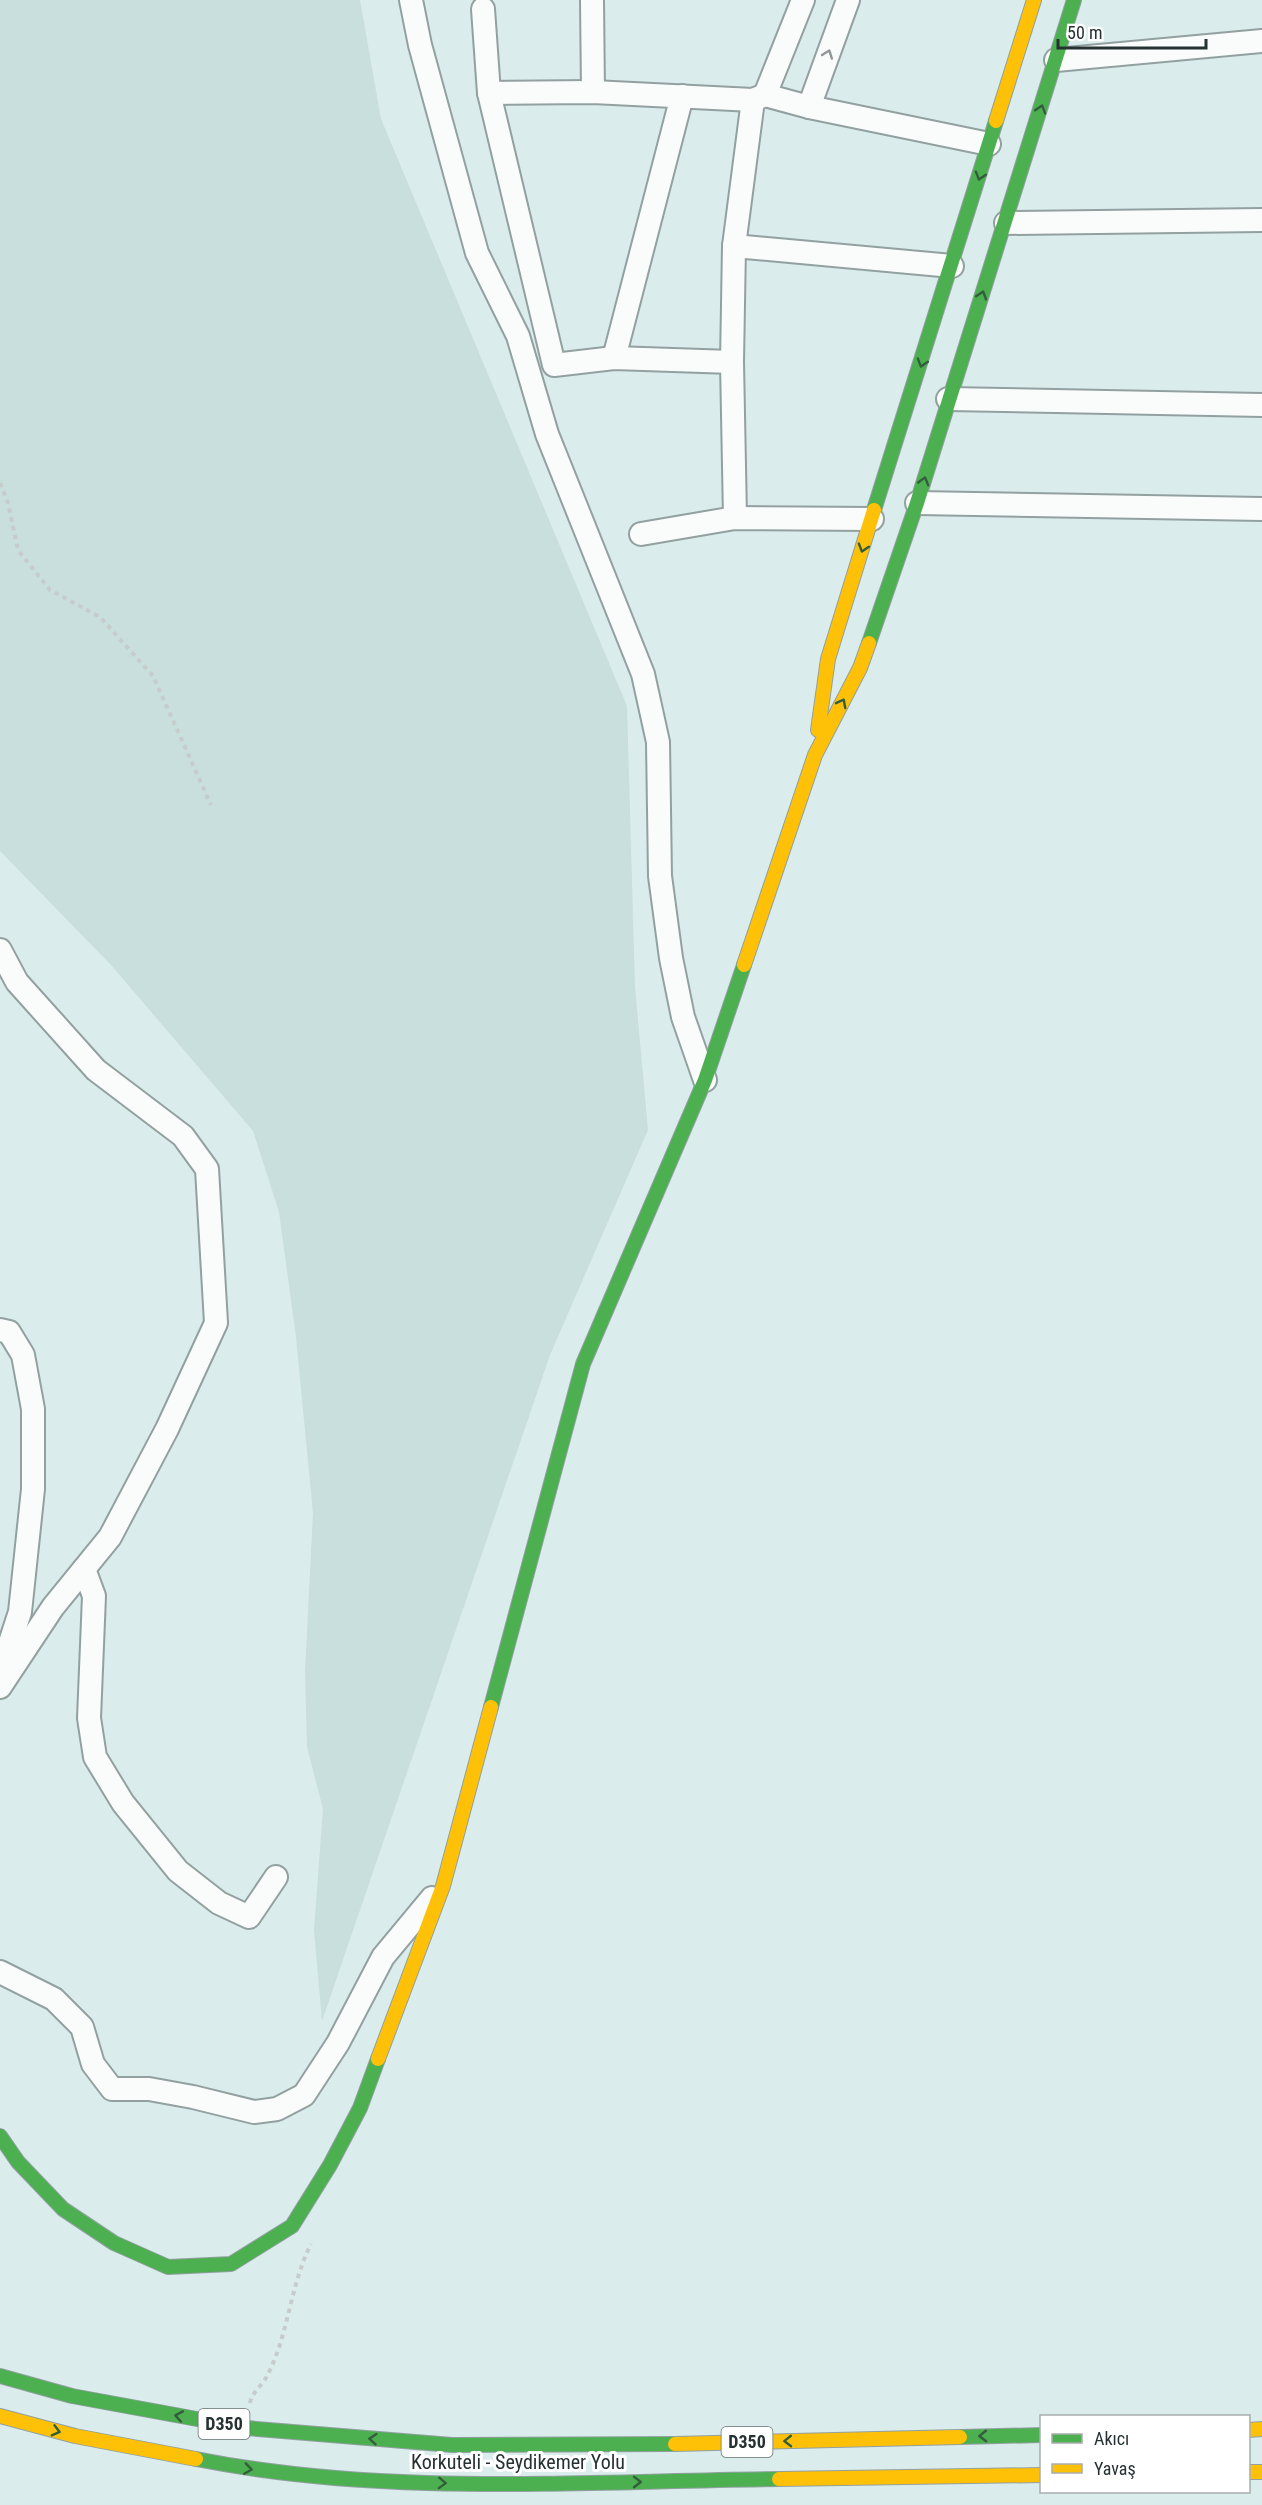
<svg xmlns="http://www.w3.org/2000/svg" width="1262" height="2505" viewBox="0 0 1262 2505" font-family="'Roboto Condensed',sans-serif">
  <rect width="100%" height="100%" fill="#dbecec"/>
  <path fill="#c8dfde" d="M0 0H360L381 119 627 706 635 987 648 1130 550 1355 322 2021 314 1930 323 1809 307 1747 305 1671 313 1513 296 1337 279 1212 253 1131 111 965 0 851Z"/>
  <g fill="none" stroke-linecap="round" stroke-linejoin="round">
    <defs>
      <g id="street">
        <path d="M411 0 420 45 477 253 518 336 547 434 643 674 658 742 660 876 671 958 683 1017 705 1080"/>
        <path d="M592 0 593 92"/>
        <path d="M483 9 489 93 554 365 614 358 732 362"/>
        <path d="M1056 60 1262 41"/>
        <path d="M489 93 593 92 753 100 765 95 809 107 989 144"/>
        <path d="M765 95 803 0"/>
        <path d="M809 107 848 0"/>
        <path d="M1006 223 1262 220"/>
        <path d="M734 246 952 266"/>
        <path d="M614 358 682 96"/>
        <path d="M948 399 1262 405"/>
        <path d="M917 503 1262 509"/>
        <path d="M735 518 732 362 734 246 753 100"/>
        <path d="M641 534 735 518 872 519"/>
        <path d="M0 950 17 982 96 1070 183 1136 207 1169 216 1323 167 1429 110 1537 53 1607 0 1687"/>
        <path d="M0 1330 9 1332 23 1355 33 1409V1489L20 1612 0 1673"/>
        <path d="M84 1569 94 1596 89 1718 95 1757 123 1803 178 1871 219 1903 249 1917 276 1877"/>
        <path d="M0 1972 54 1999 82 2027 93 2064 112 2089H149L193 2097 254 2112 277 2109 304 2095 338 2043 383 1957 432 1898"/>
      </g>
      <g id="fast">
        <path d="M874 510 996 121"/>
        <path d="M869 643 917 503 1074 0"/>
        <path d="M491 1707 583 1364 705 1080 744 965"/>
        <path d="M0 2136 18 2162 63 2209 114 2243 168 2267 231 2264 292 2226 330 2165 360 2108 378 2059"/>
        <path d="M0 2376 72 2396 246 2428 452 2445 675 2444"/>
        <path d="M960 2437 1042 2435"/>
        <path d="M196 2459C387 2497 585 2481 779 2479"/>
      </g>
      <g id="slow">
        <path d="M996 121 1034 0"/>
        <path d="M818 730 828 659 874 510"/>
        <path d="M744 965 815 755 860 668 869 643"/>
        <path d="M378 2059 443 1886 491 1707"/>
        <path d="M0 2416 75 2436 196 2459"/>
        <path d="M1248 2430 1262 2429"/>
        <path d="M675 2444 960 2437"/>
        <path d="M1248 2472H1262"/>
        <path d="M779 2479 1042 2475"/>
      </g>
    </defs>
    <use href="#street" stroke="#92a0a0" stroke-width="26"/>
    <use href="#fast" stroke="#92a0a0" stroke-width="16"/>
    <use href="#slow" stroke="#92a0a0" stroke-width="16"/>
    <g stroke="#c6cccc" stroke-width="4" stroke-dasharray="4.5 4.5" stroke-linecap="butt">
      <path d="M0 483 8 503 18 550 50 590 100 617 153 676 211 805"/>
      <path d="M250 2403C252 2392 262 2386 267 2376 289 2334 290 2285 311 2244"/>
    </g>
    <use href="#street" stroke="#fafcfc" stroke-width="22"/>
    <use href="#fast" stroke="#4caf50" stroke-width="14"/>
    <use href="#slow" stroke="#ffc107" stroke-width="14"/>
  </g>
  <defs><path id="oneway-chevron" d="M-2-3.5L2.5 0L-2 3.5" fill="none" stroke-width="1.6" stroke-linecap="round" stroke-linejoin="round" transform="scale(1.5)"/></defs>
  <use stroke="#909796" href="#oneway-chevron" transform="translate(828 54) rotate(-70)"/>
  <g stroke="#335e3c">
    <use href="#oneway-chevron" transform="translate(1041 109) rotate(-73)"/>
    <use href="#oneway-chevron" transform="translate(980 176) rotate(107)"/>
    <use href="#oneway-chevron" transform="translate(982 295) rotate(-72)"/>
    <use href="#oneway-chevron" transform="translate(922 363) rotate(107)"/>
    <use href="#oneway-chevron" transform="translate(924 481) rotate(-74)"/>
    <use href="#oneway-chevron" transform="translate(863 548) rotate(107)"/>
    <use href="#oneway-chevron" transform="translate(842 703) rotate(-62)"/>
    <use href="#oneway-chevron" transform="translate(179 2416) rotate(-170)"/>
    <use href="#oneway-chevron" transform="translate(56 2431) rotate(15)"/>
    <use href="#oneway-chevron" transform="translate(983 2436) rotate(179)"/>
    <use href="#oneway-chevron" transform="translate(373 2439) rotate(-175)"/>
    <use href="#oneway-chevron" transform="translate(788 2441) rotate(179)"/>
    <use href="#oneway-chevron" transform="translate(248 2469) rotate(8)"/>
    <use href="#oneway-chevron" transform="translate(637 2482)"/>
    <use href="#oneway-chevron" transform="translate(442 2483) rotate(2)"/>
  </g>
  <g text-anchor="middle" stroke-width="6" stroke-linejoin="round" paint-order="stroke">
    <g fill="#fff" stroke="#66706f" stroke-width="1.5">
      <rect x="198.5" y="2409" width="51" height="30" rx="4.5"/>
      <rect x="721.5" y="2427" width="51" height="30" rx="4.5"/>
    </g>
    <g font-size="18" font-weight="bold" fill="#253231">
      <text x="224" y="2430">D350</text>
      <text x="747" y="2448">D350</text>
    </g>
    <g font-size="20" fill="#253231" stroke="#fff">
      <text x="518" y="2469">Korkuteli - Seydikemer Yolu</text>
    </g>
  </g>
  <rect x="1040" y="2415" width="210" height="78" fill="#ffffff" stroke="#a8adad" stroke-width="1.5"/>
  <rect x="1052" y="2434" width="30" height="9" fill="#4caf50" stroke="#a8adad" stroke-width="1.5"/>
  <text x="1094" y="2445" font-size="18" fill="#253231">Akıcı</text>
  <rect x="1052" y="2464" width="30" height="9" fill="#ffc107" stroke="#a8adad" stroke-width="1.5"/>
  <text x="1094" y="2475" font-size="18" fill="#253231">Yavaş</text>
  <path d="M1058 39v9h148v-9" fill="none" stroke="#253231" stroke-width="3"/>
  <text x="1067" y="39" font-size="18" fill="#253231" stroke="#ffffff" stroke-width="4.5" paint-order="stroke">50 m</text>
</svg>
